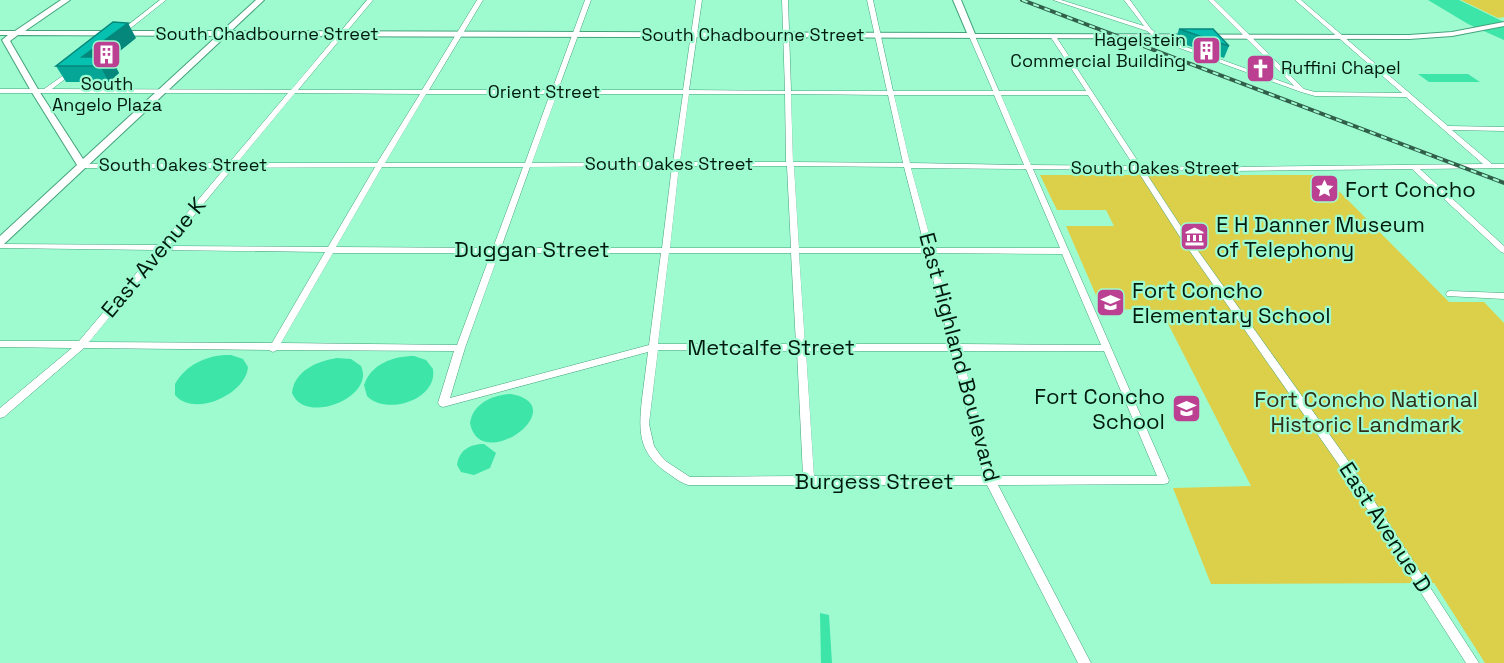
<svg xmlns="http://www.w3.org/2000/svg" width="1504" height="663" viewBox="0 0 1504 663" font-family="'Space Grotesk',sans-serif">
  <rect width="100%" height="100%" fill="#9efbd0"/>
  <g fill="#dccf4a">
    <path d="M1461 0H1504V17L1498 18Z"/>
    <path d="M1040 175H1323L1449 302H1484L1504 323V663H1485L1434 583 1211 584 1173 488 1251 486 1161 310 1102 309 1066 226H1114L1106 210H1057Z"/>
  </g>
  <g fill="#3de5a8">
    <path d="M1428 0H1459L1504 22V40L1468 24Z"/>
    <path d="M1418 74H1468L1480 82H1429Z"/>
    <path d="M231 355 243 359 248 367C246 394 194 418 175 395V384C186 364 209 354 231 355Z"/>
    <path d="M414 356 426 360 433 369C438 400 386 416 367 396L364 385C371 364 393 356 414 356Z"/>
    <path d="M337 358 351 359 361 366C376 397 305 426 292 393 294 371 317 361 337 358Z"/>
    <path d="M511 394C575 406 480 476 470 423 473 403 493 395 511 394Z"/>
    <path d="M484 444 496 453 490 468 474 475 461 472 457 465C459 450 470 444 484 444Z"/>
    <path d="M820 613 829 615 832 663H821Z"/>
  </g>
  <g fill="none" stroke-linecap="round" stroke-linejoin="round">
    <defs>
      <g id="street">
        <path d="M160 0H166L122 35H118V33Z"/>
        <path d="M367 0H373L298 90H422L477 0H483L429 90H552L585 0H591L558 90H683L696 0H702L689 90 785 91 782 0H788L791 91H887L867 0H873L893 91H993L969 36 972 34 975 36 999 91H1086L1050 36 1055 35 1141 166 1231 167 1483 164 1406 97 1315 96 1301 92 1160 41 1147 31 1053 0H1061L1144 26 1124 0H1130L1151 29 1164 39 1294 86 1208 0H1214L1304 89 1315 92 1402 93 1295 0H1301L1448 126 1504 127V131L1452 130 1492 164H1504V168L1420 169 1504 246V253L1501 252 1412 169 1231 171 1144 170 1186 234 1347 459 1479 663H1466L1339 465 1180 237 1137 170 1033 169 1169 480 1168 483 1164 484 998 485 1091 663H1078L987 485H688C682 483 677 480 672 476 639 455 638 435 642 399 644 383 646 368 648 352L443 407 440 406 438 403 454 351 277 350 273 352 269 350 84 348 4 417 0 418V408L72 348 0 347V341H79L156 250 0 248V244L160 245 225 168H80V164L229 163 288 93H0V89H44L71 70 74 72 73 73 52 89 291 90ZM295 93 420 94 377 163H237ZM426 94H550L525 163H385ZM557 94H683L673 162 532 163ZM689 94H785L786 162H680ZM791 94 888 95 903 163 793 162ZM894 95H994L1024 165 910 163ZM1001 95H1088L1134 166 1031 165ZM672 166 662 248H501L530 167ZM679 166H787L791 248H670ZM794 166 904 167 925 248H799ZM375 167 328 247 169 246 233 168ZM382 167H523L493 248 336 247ZM911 168 1026 169 1060 248H933ZM165 250 325 252 272 343 89 342ZM333 253H491L457 345 281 343ZM499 253H661L649 345 450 398 465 348ZM669 253H791L796 344H658ZM799 253H926L950 344H805ZM934 253 1062 254 1101 345 959 344ZM658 350 797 351 803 476 690 477 667 462 661 456 654 446 649 424ZM806 351H951L984 476H814ZM961 351H1104L1157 476H994Z"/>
        <path d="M1450 291 1504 293V299L1447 296 1446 294 1447 292Z"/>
      </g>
      <path id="secondary" d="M61 0H70L25 31H222L256 0H264L231 31 967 33 953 0H961L975 34 1409 35 1452 32 1504 22V26L1452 36 1409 39 226 36 4 244 0 245V236L77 165 31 91 2 40 8 35H0V31H15ZM18 35 217 36 83 159 39 91 10 41Z"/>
    </defs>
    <use href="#street" stroke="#44a27b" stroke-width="1"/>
    <use href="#secondary" stroke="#44a27b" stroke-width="2"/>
    <use href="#street" fill="#fff" fill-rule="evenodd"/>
    <use href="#secondary" fill="#fff" fill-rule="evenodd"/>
    <defs>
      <path id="rail" d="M1022 0 1504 183"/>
    </defs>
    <use href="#rail" stroke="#315f4a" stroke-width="4"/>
    <use href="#rail" stroke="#9efbd0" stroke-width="2" stroke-dasharray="6" stroke-linecap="butt"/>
  </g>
  <g fill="#06a697">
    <path d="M1179 29 1229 46 1224 58 1175 41Z"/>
    <path d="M136 38 111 58 119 73 109 82H66L56 66Z"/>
  </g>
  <path fill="#05877b" d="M128 23 136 38 111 58 119 73 109 82 100 66 82 57Z"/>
  <g fill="#07c1b0" stroke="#05877b" stroke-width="1.5">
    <path d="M113 22 128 23 82 57H110L100 66H56Z"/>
    <path d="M1179 29H1213L1229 46Z"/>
  </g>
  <defs>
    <symbol id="building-square" viewBox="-11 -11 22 22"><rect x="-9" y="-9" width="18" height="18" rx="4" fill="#bb4092" stroke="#9efbd0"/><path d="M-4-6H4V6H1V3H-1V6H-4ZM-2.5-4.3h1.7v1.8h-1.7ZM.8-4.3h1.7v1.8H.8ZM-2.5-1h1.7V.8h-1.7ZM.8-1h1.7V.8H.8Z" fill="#fff"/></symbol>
    <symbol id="church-square" viewBox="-11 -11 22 22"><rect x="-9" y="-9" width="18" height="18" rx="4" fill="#bb4092" stroke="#9efbd0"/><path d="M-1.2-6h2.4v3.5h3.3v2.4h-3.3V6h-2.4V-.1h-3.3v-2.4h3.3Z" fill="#fff"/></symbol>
    <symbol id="sight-square" viewBox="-11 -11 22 22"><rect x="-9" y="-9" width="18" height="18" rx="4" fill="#bb4092" stroke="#9efbd0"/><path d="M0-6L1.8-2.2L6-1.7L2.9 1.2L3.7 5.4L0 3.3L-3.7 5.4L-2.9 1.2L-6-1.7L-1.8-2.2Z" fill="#fff"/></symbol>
    <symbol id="museum-square" viewBox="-11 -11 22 22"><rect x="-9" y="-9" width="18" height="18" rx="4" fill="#bb4092" stroke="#9efbd0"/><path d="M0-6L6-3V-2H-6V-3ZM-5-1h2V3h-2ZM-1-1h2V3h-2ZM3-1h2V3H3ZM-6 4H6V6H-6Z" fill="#fff"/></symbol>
    <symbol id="school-square" viewBox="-11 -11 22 22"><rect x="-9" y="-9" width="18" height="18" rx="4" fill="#bb4092" stroke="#9efbd0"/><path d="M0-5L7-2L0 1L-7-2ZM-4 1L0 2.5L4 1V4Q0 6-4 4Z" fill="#fff"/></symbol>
  </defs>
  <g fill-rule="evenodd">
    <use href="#building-square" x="1190" y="34" width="33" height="33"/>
    <use href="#building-square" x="90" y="38" width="33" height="33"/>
    <use href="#church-square" x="1244" y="52" width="33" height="33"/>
    <use href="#sight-square" x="1308" y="172" width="33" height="33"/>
    <use href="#museum-square" x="1178" y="220" width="33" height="33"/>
    <use href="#school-square" x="1094" y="286" width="33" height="33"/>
    <use href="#school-square" x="1170" y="392" width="33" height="33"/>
  </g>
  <g text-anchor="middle" stroke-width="4.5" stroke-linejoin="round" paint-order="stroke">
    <g font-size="18" fill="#001a0f" stroke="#9efbd0">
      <text x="267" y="40">South Chadbourne Street</text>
      <text x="753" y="41">South Chadbourne Street</text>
      <text x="544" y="98">Orient Street</text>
      <text x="669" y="170">South Oakes Street</text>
      <text x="183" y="171">South Oakes Street</text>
      <text x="1155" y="174">South Oakes Street</text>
    </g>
    <g font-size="18" fill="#001a0f" stroke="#9efbd0" text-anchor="end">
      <text x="1186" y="46">Hagelstein<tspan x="1186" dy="21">Commercial Building</tspan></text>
      <text x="1281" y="74" text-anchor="start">Ruffini Chapel</text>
      <text x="107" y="90" text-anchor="middle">South<tspan x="107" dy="21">Angelo Plaza</tspan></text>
    </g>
    <g font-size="22" fill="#001a0f" stroke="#9efbd0" text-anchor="start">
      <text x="1345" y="197">Fort Concho</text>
      <text x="1216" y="232">E H Danner Museum<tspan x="1216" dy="25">of Telephony</tspan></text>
      <text x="1132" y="298">Fort Concho<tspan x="1132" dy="25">Elementary School</tspan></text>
      <text x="1165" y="404" text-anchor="end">Fort Concho<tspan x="1165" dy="25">School</tspan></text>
    </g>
    <g font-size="22" fill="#001a0f" stroke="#9efbd0">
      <text x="532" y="257">Duggan Street</text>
      <text transform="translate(153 257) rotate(-50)" y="8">East Avenue K</text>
      <text x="771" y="355">Metcalfe Street</text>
      <text transform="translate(960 357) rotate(75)" y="8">East Highland Boulevard</text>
      <text x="874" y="489">Burgess Street</text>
      <text transform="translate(1386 527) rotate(57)" y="8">East Avenue D</text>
    </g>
    <g font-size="22" fill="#302e16" stroke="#9efbd0">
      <text x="1366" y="407">Fort Concho National<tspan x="1366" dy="25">Historic Landmark</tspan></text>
    </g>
  </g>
</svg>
